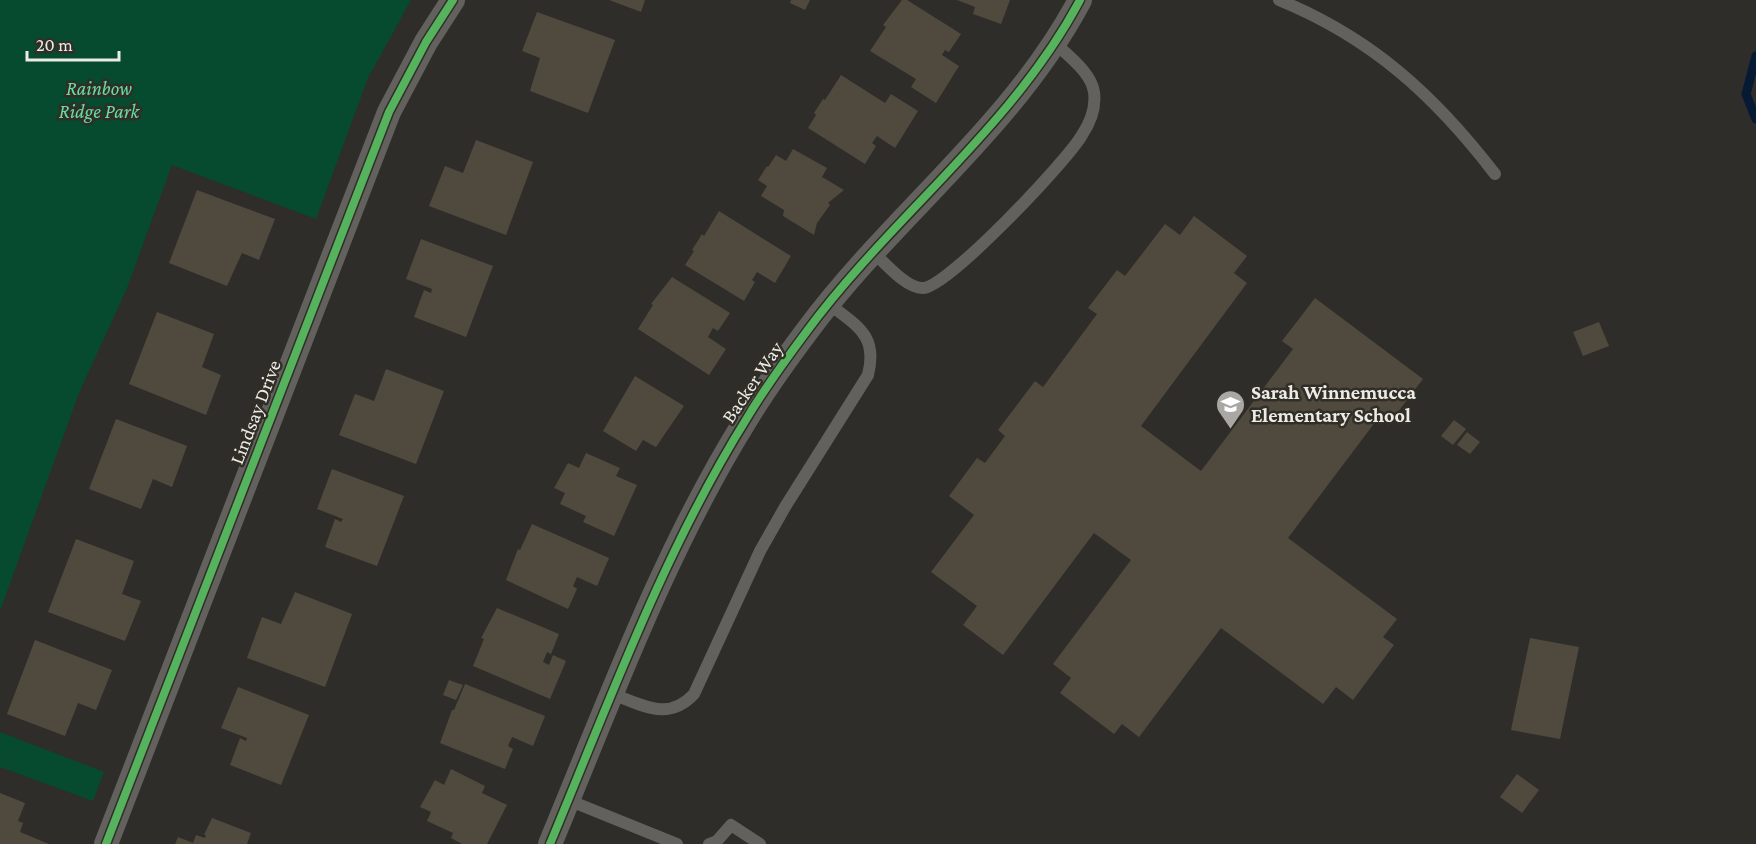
<svg xmlns="http://www.w3.org/2000/svg" width="1756" height="844" viewBox="0 0 1756 844" font-family="'Crimson Pro',serif">
  <rect width="100%" height="100%" fill="#2f2d29"/>
  <g fill="#064a2f">
    <path d="M0 0H411L368 78 316 219 172 165 127 288 79 393 0 611Z"/>
    <path d="M0 732 104 772 93 801 0 767Z"/>
  </g>
  <g fill="none" stroke-linecap="round" stroke-linejoin="round">
    <path stroke="#061a34" stroke-width="9" d="M1756 56 1746 94 1756 119"/>
  </g>
  <g fill="#50493e">
    <path d="M609 0H645L641 12Z"/>
    <path d="M791 0H810L805 10 790 3Z"/>
    <path d="M902 0H907L961 34 949 52 945 50 942 55 959 66 936 103 911 87 916 79 870 51 886 27 883 25Z"/>
    <path d="M957 0H1010L1001 24 973 14 975 7Z"/>
    <path d="M537 12 615 40 588 113 530 91 540 58 522 51Z"/>
    <path d="M841 75 885 103 891 94 918 111 895 148 877 136 872 143 876 146 865 164 808 128 816 115 814 113 823 99 825 100Z"/>
    <path d="M476 140 533 162 506 235 429 206 445 166 463 173Z"/>
    <path d="M793 149 827 168 822 177 844 190 828 203 830 205 817 223 814 235 783 216 784 210 761 196 767 186 758 180 767 166 768 167 776 155 786 161Z"/>
    <path d="M197 190 275 219 259 260 242 253 227 286 169 263Z"/>
    <path d="M719 211 791 256 775 283 757 272 752 280 755 282 744 301 685 265 694 251 692 250 702 234 704 236Z"/>
    <path d="M1194 216 1247 256 1234 273 1247 283 1141 426 1201 471 1293 349 1282 341 1315 298 1423 379 1388 425 1379 417 1288 538 1397 619 1383 637 1394 645 1353 700 1336 687 1323 704 1221 628 1139 737 1122 724 1114 734 1060 693 1071 678 1053 664 1131 560 1094 533 1003 655 963 625 977 606 931 572 974 515 949 496 977 458 985 463 1005 436 998 430 1035 381 1043 387 1097 314 1088 308 1117 270 1125 276 1165 224 1180 235Z"/>
    <path d="M421 239 493 266 466 337 414 317 424 290 431 293 432 289 406 279Z"/>
    <path d="M672 277 730 313 718 331 713 328 708 337 726 349 709 375 638 329 653 305 651 304Z"/>
    <path d="M157 312 214 334 202 367 221 375 206 415 129 384Z"/>
    <path d="M1599 322 1609 346 1583 356 1573 332Z"/>
    <path d="M386 369 444 391 416 464 339 435 355 394 374 401Z"/>
    <path d="M635 376 684 406 656 447 643 440 636 451 603 431Z"/>
    <path d="M116 419 187 446 172 487 153 479 141 509 89 489Z"/>
    <path d="M1454 420 1466 429 1453 445 1441 436Z"/>
    <path d="M1467 432 1480 442 1470 454 1457 445Z"/>
    <path d="M586 453 620 468 616 476 637 485 614 536 583 522 586 516 560 504 565 493 554 488 568 463 579 468Z"/>
    <path d="M332 469 404 496 377 566 325 547 335 519 341 522 343 519 317 509Z"/>
    <path d="M532 524 609 558 597 586 577 577 573 586 577 589 568 609 506 580 518 549 520 550Z"/>
    <path d="M76 539 134 561 122 594 141 601 125 641 48 612Z"/>
    <path d="M295 592 352 614 325 687 247 658 262 617 281 624Z"/>
    <path d="M497 608 559 634 551 654 547 652 543 662 549 665 553 655 566 661 550 699 473 666 484 639 481 638Z"/>
    <path d="M1530 638 1579 647 1560 739 1511 730Z"/>
    <path d="M35 640 112 670 96 710 78 703 65 736 7 714Z"/>
    <path d="M449 680 463 685 456 700 443 695Z"/>
    <path d="M465 684 545 716 533 746 512 737 508 746 513 749 505 769 440 743 452 710H454Z"/>
    <path d="M238 687 309 715 281 785 230 765 240 738 246 741 247 738 221 728Z"/>
    <path d="M451 769 485 786 482 793 507 805 487 844H462L451 838 453 833 427 821 431 812 420 807 435 780 444 785Z"/>
    <path d="M1517 774 1539 790 1522 813 1500 797Z"/>
    <path d="M0 793 25 803 18 821 23 823 20 832 49 844H0Z"/>
    <path d="M212 818 251 833 247 844H175L178 837 193 843 196 835 205 838 206 835H204Z"/>
  </g>
  <g fill="none" stroke-linecap="round" stroke-linejoin="round">
    <g stroke="#62615e" stroke-width="12">
      <path d="M1279 0C1372 38 1435 96 1495 174"/>
      <path d="M873 252C885 263 907 289 923 288 947 288 1068 160 1082 135 1090 123 1096 107 1094 92 1091 72 1068 56 1055 43"/>
      <path d="M612 694C643 705 668 722 694 694L760 551 785 507 868 375C878 335 857 326 829 304"/>
      <path d="M568 800 677 844"/>
      <path d="M709 844 717 841 731 825 760 844"/>
    </g>
    <g stroke="#62615e" stroke-width="24">
      <path d="M106 844 389 112 426 42 453 0"/>
      <path d="M550 844C610 700 664 551 747 418 765 388 786 359 807 331 892 216 1012 128 1080 0"/>
    </g>
    <defs>
      <g id="cycleway">
        <path d="M106 844 389 112 426 42 453 0"/>
        <path d="M550 844C610 700 664 551 747 418 765 388 786 359 807 331 892 216 1012 128 1080 0"/>
      </g>
    </defs>
    <use href="#cycleway" stroke="#312e27" stroke-width="11"/>
    <use href="#cycleway" stroke="#56b35d" stroke-width="8"/>
  </g>
  <defs>
    <symbol id="school-pin" viewBox="-11 -11 22 30"><path d="M0 17L-7.5 6A9.5 9.5 0 1 1 7.5 6Z" fill="#aaa8a4" stroke="#312e27"/><path d="M0-5L7-2L0 1L-7-2ZM-4 1L0 2.5L4 1V4Q0 6-4 4Z" fill="#fff"/></symbol>
  </defs>
  <g fill-rule="evenodd">
    <use href="#school-pin" x="1214" y="388" width="33" height="45"/>
  </g>
  <g text-anchor="middle" stroke-width="5" stroke-linejoin="round" paint-order="stroke">
    <g font-size="20" font-style="italic" fill="#68dca2" stroke="#312e27">
      <text x="99" y="95">Rainbow<tspan x="99" dy="23">Ridge Park</tspan></text>
    </g>
    <g font-size="20" fill="#ecebe6" stroke="#312e27">
      <text transform="translate(752 382) rotate(-56)" y="7">Backer Way</text>
      <text transform="translate(255 412) rotate(-69)" y="7">Lindsay Drive</text>
    </g>
    <g font-size="20" font-weight="bold" fill="#ecebe6" stroke="#312e27" text-anchor="start">
      <text x="1251" y="399">Sarah Winnemucca<tspan x="1251" dy="23">Elementary School</tspan></text>
    </g>
  </g>
  <path d="M27 51v9h92v-9" fill="none" stroke="#ecebe6" stroke-width="3"/>
  <text x="36" y="51" font-size="18" fill="#ecebe6" stroke="#312e27" stroke-width="4.5" paint-order="stroke">20 m</text>
</svg>
